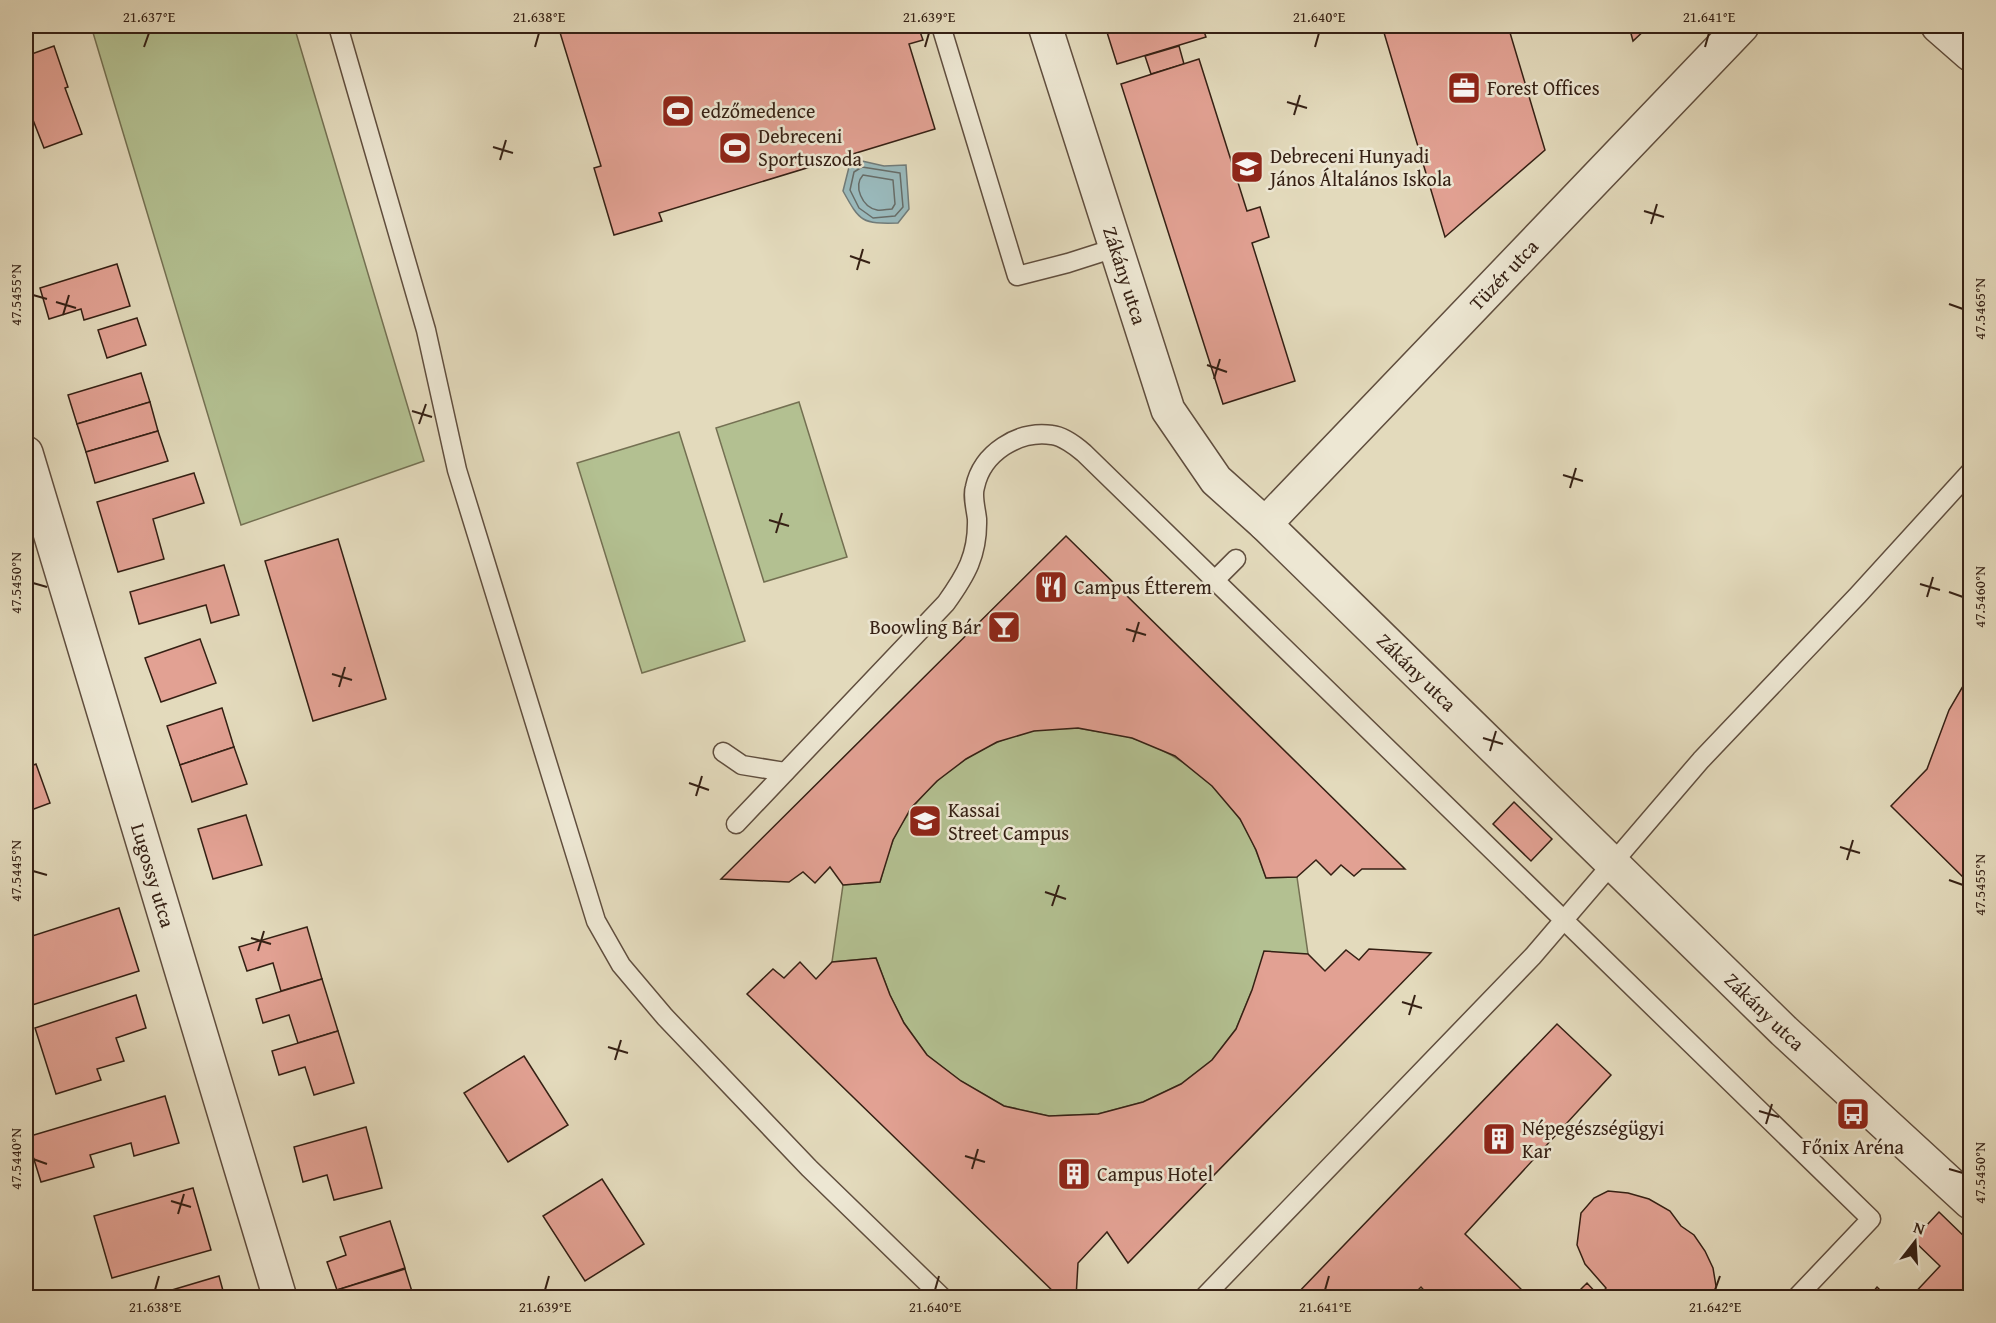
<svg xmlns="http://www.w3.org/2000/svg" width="1996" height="1323" viewBox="0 0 1996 1323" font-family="'Gentium Book Plus',serif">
  <rect width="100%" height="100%" fill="#e3dabc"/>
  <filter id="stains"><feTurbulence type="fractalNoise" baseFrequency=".00333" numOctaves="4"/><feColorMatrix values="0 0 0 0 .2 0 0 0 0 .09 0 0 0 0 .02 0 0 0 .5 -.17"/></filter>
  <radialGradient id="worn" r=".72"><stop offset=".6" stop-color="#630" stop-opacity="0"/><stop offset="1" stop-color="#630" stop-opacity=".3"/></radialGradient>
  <g fill="#b3c091" stroke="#747052" stroke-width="1.5">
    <path d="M91 26H294L424 461 241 525Z"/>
    <path d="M799 402 847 557 764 582 716 428Z"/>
    <path d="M679 432 745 641 642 673 577 463Z"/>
    <path d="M1078 728C1096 732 1115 733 1132 738 1175 751 1216 782 1240 819 1252 837 1259 858 1266 878L1297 877 1308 954 1252 990 1236 1029 1212 1060 1181 1084 1143 1102 1098 1114 1049 1116 1004 1106 961 1081 927 1055 904 1023 890 995 876 958 832 962 843 885 880 882C884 868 888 852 894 838 920 785 974 744 1032 731 1047 728 1063 729 1078 728Z"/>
  </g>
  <path fill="#99b8ba" stroke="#717b78" stroke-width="1.5" d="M862 161 884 166 906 165 909 209 898 223C862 224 860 222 843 191L849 167Z"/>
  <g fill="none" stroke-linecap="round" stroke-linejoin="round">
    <g stroke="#676c67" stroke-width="1.5">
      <path d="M862 167 900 173 903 207 895 216 873 218 859 208 850 190 854 172Z"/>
      <path d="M863 175 893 180 895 204 892 209C888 209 881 211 877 210 862 207 853 186 863 175Z"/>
    </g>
  </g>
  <g fill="#e2a193" stroke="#352014" stroke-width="1.5">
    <path d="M558 26H918L923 40 909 44 935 129 659 213 662 221 614 235 594 168 601 166Z"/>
    <path d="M1105 26H1202L1206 37 1117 64Z"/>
    <path d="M1382 26H1508L1545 150 1445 237Z"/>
    <path d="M1629 26H1649L1633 41Z"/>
    <path d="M54 46 68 87 65 88 82 134 44 148 26 102V56Z"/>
    <path d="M1179 46 1184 64 1151 74 1145 56Z"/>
    <path d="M1199 59 1247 211 1260 207 1269 237 1252 243 1295 381 1223 404 1121 84Z"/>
    <path d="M117 264 130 306 84 320 81 309 49 319 40 288Z"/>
    <path d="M137 318 146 345 107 358 98 330Z"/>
    <path d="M141 373 150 402 77 424 68 395Z"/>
    <path d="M150 402 158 431 86 452 77 424Z"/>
    <path d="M158 431 168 461 95 483 86 452Z"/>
    <path d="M194 473 204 503 153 519 164 559 118 572 97 502Z"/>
    <path d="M1066 536 1405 869H1362L1354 876 1341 865 1331 875 1316 860 1297 877 1266 878 1256 850 1240 819 1212 786 1175 756 1132 738 1078 728 1034 731 997 742 966 759 937 781 911 808 893 840 880 882 843 885 830 867 815 883 803 872 789 882 721 879Z"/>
    <path d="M338 539 386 699 313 721 265 561Z"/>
    <path d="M224 565 239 615 211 623 206 605 139 624 130 592Z"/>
    <path d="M200 639 216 683 161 702 145 658Z"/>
    <path d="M1970 674V884L1891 806 1927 769 1949 710Z"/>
    <path d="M222 708 234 747 180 765 167 726Z"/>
    <path d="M234 747 247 784 192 802 180 765Z"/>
    <path d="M36 764 50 803 26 812V768Z"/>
    <path d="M1514 802 1552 839 1531 861 1493 824Z"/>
    <path d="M246 815 262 865 213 879 198 829Z"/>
    <path d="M119 908 139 971 26 1007V938Z"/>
    <path d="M307 927 322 979 281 991 273 963 247 971 239 947Z"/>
    <path d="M1369 949 1431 953 1128 1263 1107 1232 1078 1263 1076 1298H1060L747 994 773 969 784 978 800 962 816 979 832 962 876 958 890 995 904 1023 927 1055 961 1081 1004 1106 1049 1116 1098 1114 1143 1102 1181 1084 1212 1060 1236 1029 1252 990 1264 951 1308 954 1325 971 1346 950 1359 960Z"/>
    <path d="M322 979 338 1031 298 1043 289 1015 263 1023 256 999Z"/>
    <path d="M136 995 146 1028 116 1038 124 1061 97 1069 101 1080 56 1094 35 1028Z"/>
    <path d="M1557 1024 1611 1075 1465 1234 1530 1298H1431L1421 1287 1410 1298H1293Z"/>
    <path d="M338 1031 354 1083 314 1095 305 1067 279 1075 272 1051Z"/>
    <path d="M524 1056 568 1125 508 1162 464 1093Z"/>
    <path d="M165 1096 179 1143 134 1156 131 1143 90 1155 94 1167 41 1182 27 1137Z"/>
    <path d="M366 1127 382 1188 334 1200 327 1175 303 1182 294 1147Z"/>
    <path d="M602 1179 644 1244 585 1281 543 1216Z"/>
    <path d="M193 1188 211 1250 112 1278 94 1216Z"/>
    <path d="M1608 1191 1628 1193 1649 1199 1670 1211 1681 1226 1694 1235 1705 1251 1713 1268 1716 1286 1714 1298H1572L1587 1283 1599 1296 1606 1288 1585 1264 1577 1245 1581 1213 1594 1198Z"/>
    <path d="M1939 1212 1970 1242V1298H1910L1940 1266 1913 1240Z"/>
    <path d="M390 1221 405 1268 337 1290 327 1262 346 1255 340 1237Z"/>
    <path d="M405 1269 414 1298H339L337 1290Z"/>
    <path d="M219 1276 225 1298H145Z"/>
    <path d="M1877 1287 1888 1298H1868Z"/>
  </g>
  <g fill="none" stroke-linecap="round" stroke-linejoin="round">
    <defs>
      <g id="lane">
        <path d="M338 26 426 330 457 470 596 921 621 965 665 1017 809 1168 943 1298"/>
        <path d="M941 26 1017 276 1068 263 1115 248"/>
        <path d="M1215 580 1236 559"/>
        <path d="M723 752 742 765 785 772"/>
        <path d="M736 824 946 603C966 575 978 555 977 519 976 509 972 496 975 487 982 453 1018 430 1052 435 1062 436 1076 446 1084 453L1871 1219 1796 1298"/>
        <path d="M1203 1298 1533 956 1701 760 1858 595 1970 472"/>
      </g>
      <g id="street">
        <path id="s1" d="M1045 26 1168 410 1216 480 1265 524 1784 1031 1970 1202"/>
        <path d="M1938 26 1970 54"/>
        <path id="s2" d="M26 453 280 1298"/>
        <path id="s3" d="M1265 524 1742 26"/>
      </g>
    </defs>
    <use href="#lane" stroke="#604e3e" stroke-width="21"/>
    <use href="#street" stroke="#604e3e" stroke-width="36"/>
    <use href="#lane" stroke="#ede7d3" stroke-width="18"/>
    <use href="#street" stroke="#ede7d3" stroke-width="33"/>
  </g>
  <path fill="none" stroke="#352014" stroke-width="2" d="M144 47 149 33M535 47 539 33M925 47 929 33M1315 47 1319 33M1705 47 1709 33M1287 102 1307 108M1294 115 1300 95M493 147 513 153M500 160 506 140M1644 211 1664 217M1651 224 1657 204M850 256 870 263M857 270 863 249M33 295 47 299M56 302 76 308M1949 304 1963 309M63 315 69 295M1207 365 1227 372M1214 379 1220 359M412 411 432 417M419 424 426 404M1563 475 1583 481M1570 488 1576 468M769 520 789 526M776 533 782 513M33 583 47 587M1920 584 1940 590M1949 592 1963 597M1927 597 1933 577M1126 629 1146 635M1133 642 1139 622M332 674 352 680M339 687 345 667M1483 738 1503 744M1490 751 1496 731M689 783 709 790M696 796 702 776M1840 847 1860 853M1847 860 1853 840M33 871 47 875M1949 880 1963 885M1045 892 1066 899M1052 906 1059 885M251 938 271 944M258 951 264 931M1402 1002 1422 1008M1409 1015 1415 995M608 1047 628 1053M615 1060 621 1040M1759 1111 1779 1117M1766 1124 1772 1104M965 1156 985 1162M33 1159 47 1164M972 1169 978 1149M1949 1169 1963 1173M171 1201 191 1207M178 1214 184 1194M155 1290 159 1276M545 1290 549 1276M935 1290 939 1276M1325 1290 1329 1276M1715 1290 1720 1276"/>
  <defs>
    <symbol id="office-square" viewBox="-11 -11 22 22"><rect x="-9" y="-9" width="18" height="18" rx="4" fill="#8f2418" stroke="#ede7d3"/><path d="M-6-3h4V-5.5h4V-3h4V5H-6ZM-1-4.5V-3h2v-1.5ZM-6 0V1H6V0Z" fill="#fff"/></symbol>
    <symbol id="stadium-square" viewBox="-11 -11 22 22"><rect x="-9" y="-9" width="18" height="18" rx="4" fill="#8f2418" stroke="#ede7d3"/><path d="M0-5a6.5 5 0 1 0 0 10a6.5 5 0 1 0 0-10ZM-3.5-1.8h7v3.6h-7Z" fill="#fff"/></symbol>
    <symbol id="school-square" viewBox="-11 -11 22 22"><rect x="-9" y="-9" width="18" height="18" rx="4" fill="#8f2418" stroke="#ede7d3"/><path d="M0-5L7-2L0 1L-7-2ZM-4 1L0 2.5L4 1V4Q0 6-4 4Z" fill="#fff"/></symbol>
    <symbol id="restaurant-square" viewBox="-11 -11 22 22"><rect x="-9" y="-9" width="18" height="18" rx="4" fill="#8f2418" stroke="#ede7d3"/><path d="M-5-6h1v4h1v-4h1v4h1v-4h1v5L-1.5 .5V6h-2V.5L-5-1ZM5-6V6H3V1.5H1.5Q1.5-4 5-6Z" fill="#fff"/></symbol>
    <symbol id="bar-square" viewBox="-11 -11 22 22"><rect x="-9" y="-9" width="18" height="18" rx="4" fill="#8f2418" stroke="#ede7d3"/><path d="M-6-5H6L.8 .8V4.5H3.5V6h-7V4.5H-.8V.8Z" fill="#fff"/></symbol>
    <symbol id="university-square" viewBox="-11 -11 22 22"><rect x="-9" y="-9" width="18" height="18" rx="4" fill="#8f2418" stroke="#ede7d3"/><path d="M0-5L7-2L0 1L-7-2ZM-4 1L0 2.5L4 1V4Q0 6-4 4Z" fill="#fff"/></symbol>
    <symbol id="bus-square" viewBox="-11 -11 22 22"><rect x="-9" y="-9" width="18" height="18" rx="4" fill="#8f2418" stroke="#ede7d3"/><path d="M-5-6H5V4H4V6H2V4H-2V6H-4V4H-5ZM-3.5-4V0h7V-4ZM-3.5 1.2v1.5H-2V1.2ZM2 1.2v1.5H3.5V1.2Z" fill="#fff"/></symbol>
    <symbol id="building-square" viewBox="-11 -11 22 22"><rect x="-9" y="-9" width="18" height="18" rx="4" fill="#8f2418" stroke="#ede7d3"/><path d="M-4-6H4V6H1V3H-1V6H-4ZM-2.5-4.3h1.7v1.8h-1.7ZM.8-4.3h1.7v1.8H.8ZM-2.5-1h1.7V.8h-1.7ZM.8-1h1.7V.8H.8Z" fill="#fff"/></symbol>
  </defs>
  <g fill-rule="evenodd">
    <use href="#office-square" x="1445" y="69" width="38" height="38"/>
    <use href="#stadium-square" x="659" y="92" width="38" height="38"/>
    <use href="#stadium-square" x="716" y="129" width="38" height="38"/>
    <use href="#school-square" x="1228" y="148" width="38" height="38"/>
    <use href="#restaurant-square" x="1032" y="568" width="38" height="38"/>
    <use href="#bar-square" x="985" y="608" width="38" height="38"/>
    <use href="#university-square" x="906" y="802" width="38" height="38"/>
    <use href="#bus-square" x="1834" y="1095" width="38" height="38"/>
    <use href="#building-square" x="1480" y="1120" width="38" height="38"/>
    <use href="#building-square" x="1055" y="1155" width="38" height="38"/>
  </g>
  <g text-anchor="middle" stroke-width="5" stroke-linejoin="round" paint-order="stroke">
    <g font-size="20" fill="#352014" stroke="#ede7d3" text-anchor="start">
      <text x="1487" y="95">Forest Offices</text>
      <text x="701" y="118">edzőmedence</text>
      <text x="758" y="143">Debreceni<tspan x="758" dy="23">Sportuszoda</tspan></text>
      <text x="1270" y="163">Debreceni Hunyadi<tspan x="1270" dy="23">János Általános Iskola</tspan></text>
      <text x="1074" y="594">Campus Étterem</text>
      <text x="981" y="634" text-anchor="end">Boowling Bár</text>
      <text x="948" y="817">Kassai<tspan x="948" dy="23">Street Campus</tspan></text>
      <text x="1522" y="1135">Népegészségügyi<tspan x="1522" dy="23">Kar</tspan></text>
      <text x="1853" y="1154" text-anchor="middle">Főnix Aréna</text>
      <text x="1097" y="1181">Campus Hotel</text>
    </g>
    <g font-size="20" fill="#352014" stroke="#ede7d3">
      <text dy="7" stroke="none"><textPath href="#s3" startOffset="345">Tüzér utca</textPath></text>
      <text dy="7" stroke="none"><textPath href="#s1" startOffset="262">Zákány utca</textPath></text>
      <text dy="7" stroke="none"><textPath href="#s1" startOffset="766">Zákány utca</textPath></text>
      <text dy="7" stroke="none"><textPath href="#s2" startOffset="441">Lugossy utca</textPath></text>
      <text dy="7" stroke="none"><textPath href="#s1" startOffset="1252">Zákány utca</textPath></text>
    </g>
  </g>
  <rect width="1996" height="1323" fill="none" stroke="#e3dabc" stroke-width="66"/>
  <g transform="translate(1915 1242) rotate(17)" stroke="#ede7d3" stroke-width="4.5" paint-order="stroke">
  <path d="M0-4.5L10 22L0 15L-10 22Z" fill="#352014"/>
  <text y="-9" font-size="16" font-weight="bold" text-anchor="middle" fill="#352014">N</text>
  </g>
  <rect x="33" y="33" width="1930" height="1257" fill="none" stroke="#352014" stroke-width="2"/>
  <g font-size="15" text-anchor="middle" fill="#352014">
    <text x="149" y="22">21.637°E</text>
    <text x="539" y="22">21.638°E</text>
    <text x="929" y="22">21.639°E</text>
    <text x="1319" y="22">21.640°E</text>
    <text x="1709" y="22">21.641°E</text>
    <text transform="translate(16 295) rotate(-90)" y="5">47.5455°N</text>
    <text transform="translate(1980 309) rotate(-90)" y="5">47.5465°N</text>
    <text transform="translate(16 583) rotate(-90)" y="5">47.5450°N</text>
    <text transform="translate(1980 597) rotate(-90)" y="5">47.5460°N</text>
    <text transform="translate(16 871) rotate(-90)" y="5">47.5445°N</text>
    <text transform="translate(1980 885) rotate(-90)" y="5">47.5455°N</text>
    <text transform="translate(16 1159) rotate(-90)" y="5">47.5440°N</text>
    <text transform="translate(1980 1173) rotate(-90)" y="5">47.5450°N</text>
    <text x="155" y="1312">21.638°E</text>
    <text x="545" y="1312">21.639°E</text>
    <text x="935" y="1312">21.640°E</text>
    <text x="1325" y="1312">21.641°E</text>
    <text x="1715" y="1312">21.642°E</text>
  </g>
  <rect width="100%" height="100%" filter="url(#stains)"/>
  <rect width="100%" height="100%" fill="url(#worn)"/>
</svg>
